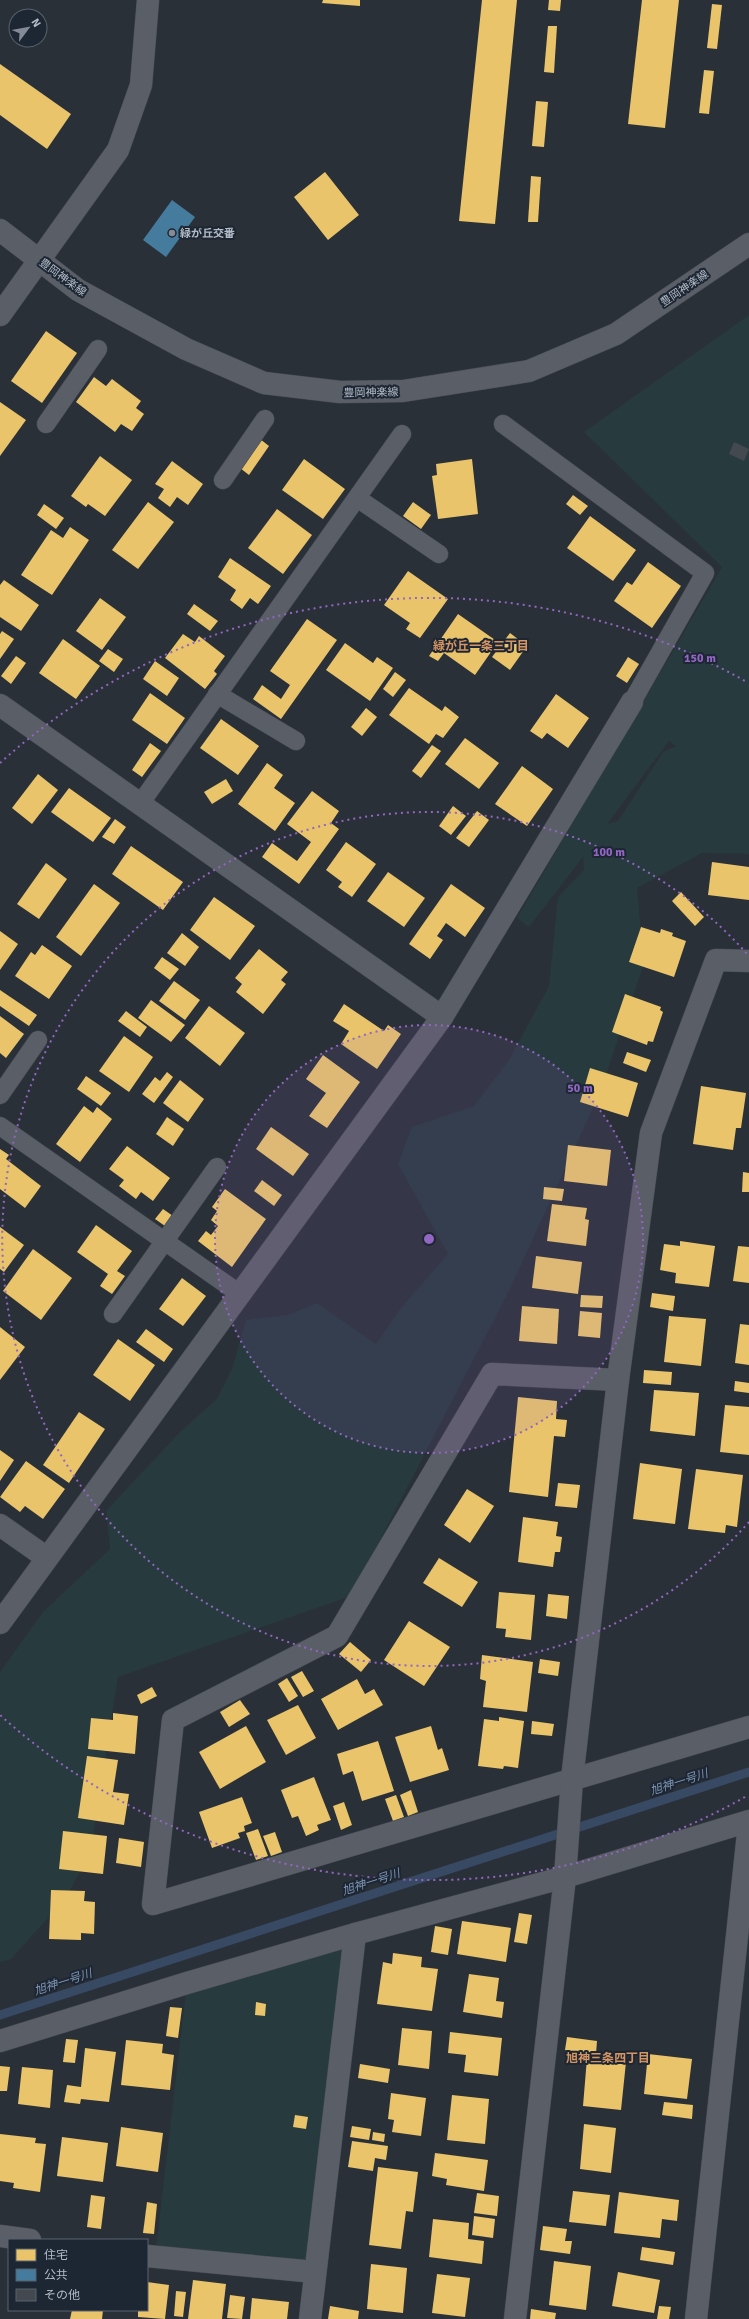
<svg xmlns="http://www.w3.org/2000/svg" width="749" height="2319" viewBox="0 0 749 2319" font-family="Signika,'Noto Sans JP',sans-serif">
  <rect width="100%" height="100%" fill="#2a3038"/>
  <g fill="#273a3e" fill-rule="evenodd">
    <path d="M749 315V854L702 853 637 888 644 964 599 1095 508 1293 351 1596 118 1677 90 1854 65 1899 11 1959 0 1962V1672L43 1612 110 1549 106 1511 180 1432 217 1399 232 1369 246 1320 288 1315 317 1303 376 1344 401 1308 448 1254 398 1164 412 1127 474 1106 509 1060 549 986 558 897 584 870 583 857 529 927 517 918 722 567 584 432ZM669 741 676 746 663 752 618 821 607 824Z"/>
    <path d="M355 1934 315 2272 155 2257 187 1983Z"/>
  </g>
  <g fill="#e9c46a">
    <path d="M323 0H360V6L322 3Z"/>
    <path d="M482 0H517L495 224 459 221Z"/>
    <path d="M549 0H561L560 11 548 10Z"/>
    <path d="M642 0H679L665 128 628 124Z"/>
    <path d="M712 4 722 5 717 49 707 48Z"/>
    <path d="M548 26H557L554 73 544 72Z"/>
    <path d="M0 64 71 114 47 149 0 115Z"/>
    <path d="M704 70 714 71 709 114 699 113Z"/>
    <path d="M536 101 548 102 544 147 532 146Z"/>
    <path d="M325 172 359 215 328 240 294 197Z"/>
    <path d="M531 176 541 177 538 222H528Z"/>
    <path d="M46 331 77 353 42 403 11 381Z"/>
    <path d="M94 377 106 386 112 379 141 401 136 408 144 414 132 431 121 424 115 432 76 402Z"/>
    <path d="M0 402 26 420 0 456Z"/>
    <path d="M260 439 269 446 249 475 240 468Z"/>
    <path d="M100 456 132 480 105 516 88 504 86 507 71 496Z"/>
    <path d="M304 459 345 489 323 519 282 490Z"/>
    <path d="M472 459 478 514 438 519 432 476 437 475 436 464Z"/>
    <path d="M172 461 203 484 188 505 177 497 170 507 158 498 164 489 155 484Z"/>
    <path d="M573 495 588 506 580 515 566 504Z"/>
    <path d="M148 502 174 522 138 569 112 550Z"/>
    <path d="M413 502 431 515 421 529 403 516Z"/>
    <path d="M44 504 64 518 56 529 37 515Z"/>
    <path d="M277 509 312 535 283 574 248 548Z"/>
    <path d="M590 516 636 550 613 581 567 548Z"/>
    <path d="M70 527 89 540 52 595 21 575 51 530 63 538Z"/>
    <path d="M230 558 271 586 258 604 250 598 242 609 230 600 236 590 218 577Z"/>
    <path d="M648 562 681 586 652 628 614 601 627 582 632 585Z"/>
    <path d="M408 571 448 599 420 638 406 629 410 623 384 605Z"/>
    <path d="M4 580 39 605 21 631 0 617V585Z"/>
    <path d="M100 598 126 617 102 650 76 631Z"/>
    <path d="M194 604 218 621 210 631 187 614Z"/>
    <path d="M458 614 498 642 475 675 444 653 438 661 429 656Z"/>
    <path d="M307 619 337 640 281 719 253 699 262 685 281 699 290 685 270 671Z"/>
    <path d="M2 631 14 639 0 659V634Z"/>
    <path d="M510 633 527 646 510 670 492 657Z"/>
    <path d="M183 634 195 642 199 636 225 656 214 671 217 674 205 689 165 658Z"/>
    <path d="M63 639 100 666 76 699 39 673Z"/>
    <path d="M345 643 373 663 377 657 393 668 370 701 326 670Z"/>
    <path d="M108 649 123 659 114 672 99 661Z"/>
    <path d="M16 656 26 663 11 684 1 676Z"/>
    <path d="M628 657 639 664 627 683 616 676Z"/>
    <path d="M155 661 179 678 167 696 143 679Z"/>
    <path d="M395 672 406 680 393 697 383 689Z"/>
    <path d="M409 688 442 711 445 706 459 717 443 738 436 734 429 744 389 715Z"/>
    <path d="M150 693 185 718 167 744 132 720Z"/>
    <path d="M556 694 589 718 568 748 547 733 542 739 530 731Z"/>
    <path d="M366 708 377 717 362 736 351 727Z"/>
    <path d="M221 719 259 746 238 775 200 748Z"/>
    <path d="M465 738 499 763 479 789 445 764Z"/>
    <path d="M150 743 161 751 142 777 132 770Z"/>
    <path d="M432 745 441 751 421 778 412 771Z"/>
    <path d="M267 763 283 775 274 788 295 803 275 831 238 804Z"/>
    <path d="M522 766 553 789 527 826 495 804Z"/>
    <path d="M38 774 58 790 32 824 12 808Z"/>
    <path d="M226 779 233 791 212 804 204 792Z"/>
    <path d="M69 788 111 818 93 842 51 812Z"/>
    <path d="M312 791 339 811 331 823 339 829 299 884 262 857 272 843 297 861 311 842 287 824Z"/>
    <path d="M453 806 466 816 451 835 439 826Z"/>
    <path d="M477 811 489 820 469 847 456 838Z"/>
    <path d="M115 819 126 827 114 844 102 837Z"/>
    <path d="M346 842 376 864 352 897 338 887 342 882 326 870Z"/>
    <path d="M131 846 183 882 163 910 112 874Z"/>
    <path d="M712 862 749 867V900L708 895Z"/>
    <path d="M46 863 67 879 39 919 17 904Z"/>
    <path d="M388 872 425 898 404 927 367 901Z"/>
    <path d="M94 884 120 903 81 956 56 937Z"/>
    <path d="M451 884 485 908 465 937 446 923 437 936 443 940 430 959 409 944Z"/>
    <path d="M681 892 704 917 695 926 672 901Z"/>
    <path d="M214 897 255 926 230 960 190 930Z"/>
    <path d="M641 927 660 933 661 929 673 933 672 936 686 941 674 977 629 962Z"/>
    <path d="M0 931 18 944 0 970Z"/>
    <path d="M182 933 199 947 185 966 167 953Z"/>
    <path d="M42 945 72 966 49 999 15 976 31 952 35 955Z"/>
    <path d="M259 949 288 972 281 980 286 984 263 1014 236 992 242 984 235 978Z"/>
    <path d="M162 957 179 969 170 980 154 968Z"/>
    <path d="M174 981 200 1000 185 1020 159 1001Z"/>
    <path d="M0 990 37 1015 29 1026 0 1006Z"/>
    <path d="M625 994 661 1007 660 1010 663 1012 653 1042 648 1041 647 1045 612 1032Z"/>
    <path d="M151 1000 185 1025 171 1042 138 1018Z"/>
    <path d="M344 1004 384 1031 388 1025 401 1034 377 1069 341 1044 349 1031 333 1021Z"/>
    <path d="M209 1006 245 1033 220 1066 185 1038Z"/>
    <path d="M126 1011 147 1027 140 1037 118 1021Z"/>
    <path d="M0 1016 24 1034 6 1058 0 1053Z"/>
    <path d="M124 1036 153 1057 129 1092 99 1071Z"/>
    <path d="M627 1052 651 1060 646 1072 623 1063Z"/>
    <path d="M323 1055 360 1082 327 1128 309 1116 326 1093 306 1079Z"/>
    <path d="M590 1068 638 1083 628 1117 580 1102Z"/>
    <path d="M167 1072 173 1077 154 1103 142 1094 155 1077 160 1081Z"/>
    <path d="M86 1076 111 1093 101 1106 77 1089Z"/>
    <path d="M180 1080 204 1099 188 1122 163 1103Z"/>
    <path d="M701 1086 746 1093 741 1128H736L733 1150 693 1144Z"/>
    <path d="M84 1106 93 1113 97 1107 112 1119 80 1162 56 1144Z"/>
    <path d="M167 1117 184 1129 173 1146 156 1134Z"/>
    <path d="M271 1127 309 1154 293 1176 256 1149Z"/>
    <path d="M568 1145 611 1150 607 1186 564 1181Z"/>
    <path d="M127 1146 170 1178 153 1201 141 1192 136 1199 119 1186 124 1180 109 1169Z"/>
    <path d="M0 1149 9 1155 6 1159 41 1186 25 1208 0 1189Z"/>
    <path d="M743 1172 749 1173V1192H742Z"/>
    <path d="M262 1180 282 1195 274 1206 254 1191Z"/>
    <path d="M544 1187 564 1189 562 1201 543 1199Z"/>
    <path d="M225 1189 266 1219 232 1267 198 1241 206 1231 211 1235 218 1226 211 1220 217 1211 212 1207Z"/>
    <path d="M552 1204 587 1208 585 1219 589 1220 586 1246 547 1241Z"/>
    <path d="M163 1209 173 1216 165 1226 155 1219Z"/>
    <path d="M96 1225 132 1251 117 1271 125 1276 112 1294 100 1286 108 1274 77 1252Z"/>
    <path d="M0 1227 24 1245 4 1272 0 1269Z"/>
    <path d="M680 1241 715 1246 709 1287 675 1283 676 1273 660 1270 664 1244 680 1246Z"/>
    <path d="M738 1246 749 1247V1283L733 1281Z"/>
    <path d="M33 1249 72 1278 41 1320 3 1291Z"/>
    <path d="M536 1256 582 1262 578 1294 532 1288Z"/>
    <path d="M182 1278 206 1296 183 1326 159 1309Z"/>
    <path d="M652 1293 675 1296 673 1311 650 1307Z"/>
    <path d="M581 1295 603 1296 602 1308 580 1307Z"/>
    <path d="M522 1306 559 1309 557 1344 519 1341Z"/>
    <path d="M580 1311 602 1313 600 1338 578 1336Z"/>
    <path d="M669 1316 706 1319 701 1366 664 1362Z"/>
    <path d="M740 1324 749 1325V1365L735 1363Z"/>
    <path d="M0 1327 25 1347 0 1380Z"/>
    <path d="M146 1329 173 1349 164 1362 136 1342Z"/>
    <path d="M118 1339 155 1365 130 1401 93 1375Z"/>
    <path d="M644 1370 672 1372 671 1385 643 1383Z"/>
    <path d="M735 1381 749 1383V1393L734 1391Z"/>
    <path d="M654 1390 699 1393 695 1436 650 1431Z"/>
    <path d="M518 1397 557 1401 556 1419 567 1420 565 1437 554 1436 548 1497 509 1492Z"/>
    <path d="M725 1405 749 1407V1455L720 1452Z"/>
    <path d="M79 1412 105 1429 69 1483 43 1465Z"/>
    <path d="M0 1450 14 1460 0 1481Z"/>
    <path d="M26 1461 65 1489 43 1519 25 1506 20 1512 0 1497Z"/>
    <path d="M640 1463 682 1469 675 1524 633 1519Z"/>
    <path d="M696 1469 743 1475 737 1527 726 1525 725 1533 688 1529Z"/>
    <path d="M558 1483 580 1485 577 1508 555 1506Z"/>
    <path d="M467 1489 494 1506 470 1543 444 1525Z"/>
    <path d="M523 1517 558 1522 556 1536 562 1537 560 1552H555L553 1567 518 1562Z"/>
    <path d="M439 1558 478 1582 462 1607 423 1583Z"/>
    <path d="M499 1592 535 1595 531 1640 505 1637 506 1629 496 1628Z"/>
    <path d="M548 1594 569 1596 567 1619 546 1616Z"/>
    <path d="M409 1621 450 1647 424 1686 384 1660Z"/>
    <path d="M350 1642 371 1660 361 1672 339 1654Z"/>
    <path d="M482 1655 533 1662 527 1712 483 1707 486 1681 480 1679Z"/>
    <path d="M540 1659 560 1662 558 1676 538 1673Z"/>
    <path d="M302 1671 314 1691 303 1697 291 1677Z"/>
    <path d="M287 1678 298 1696 289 1702 278 1684Z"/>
    <path d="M357 1679 365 1694 374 1689 383 1705 338 1730 321 1699Z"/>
    <path d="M152 1687 157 1696 141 1704 137 1695Z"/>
    <path d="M240 1700 250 1714 229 1727 220 1712Z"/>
    <path d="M298 1705 316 1738 286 1755 267 1720Z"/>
    <path d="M113 1713 138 1716 135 1754 88 1749 91 1718 113 1720Z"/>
    <path d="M499 1717 524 1721 518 1768 504 1766 503 1769 478 1766 484 1719 499 1721Z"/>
    <path d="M532 1721 554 1724 552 1736 531 1734Z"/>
    <path d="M246 1726 266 1762 220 1789 199 1752Z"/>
    <path d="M431 1726 438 1750 442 1748 449 1770 410 1782 395 1737Z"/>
    <path d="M378 1741 394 1791 362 1801 353 1771 343 1775 337 1754Z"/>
    <path d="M87 1756 118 1760 113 1792 129 1794 124 1825 78 1818Z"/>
    <path d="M314 1777 331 1820 317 1825 319 1830 306 1836 298 1816 292 1818 281 1790Z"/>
    <path d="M411 1790 418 1812 408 1816 400 1795Z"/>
    <path d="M396 1795 404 1817 393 1821 385 1799Z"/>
    <path d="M242 1797 252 1823 244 1826 245 1831 238 1833 240 1838 212 1848 199 1812Z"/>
    <path d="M344 1802 352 1825 341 1830 333 1806Z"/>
    <path d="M258 1829 268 1856 256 1860 246 1833Z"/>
    <path d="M63 1831 107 1836 103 1874 59 1869Z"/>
    <path d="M275 1832 282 1852 271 1856 263 1836Z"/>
    <path d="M119 1838 144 1842 141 1867 116 1863Z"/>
    <path d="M51 1890 85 1891 84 1901 95 1902 94 1934 81 1933V1940L49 1939Z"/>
    <path d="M519 1913 532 1915 527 1944 514 1942Z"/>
    <path d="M462 1921 511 1928 506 1962 457 1954Z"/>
    <path d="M435 1926 452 1929 448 1955 431 1952Z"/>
    <path d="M393 1953 422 1957 421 1967 438 1969 432 2011 377 2004 383 1962 392 1964Z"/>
    <path d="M469 1974 499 1978 496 2001 504 2002 502 2018 463 2012Z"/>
    <path d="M256 2002 266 2004 265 2016 255 2015Z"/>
    <path d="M170 2007 182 2008 178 2038 166 2036Z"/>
    <path d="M402 2028 432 2031 429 2069 398 2065Z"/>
    <path d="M450 2032 502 2038 498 2076 464 2072 466 2055 448 2053Z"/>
    <path d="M567 2037 597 2041 596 2054 565 2050Z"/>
    <path d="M66 2039 78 2040 75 2063 63 2062Z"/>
    <path d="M126 2040 163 2044 162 2053 174 2055 170 2090 121 2085Z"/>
    <path d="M85 2048 116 2052 109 2102 81 2099 80 2104 64 2102 67 2085 81 2087Z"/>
    <path d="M648 2054 692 2059 687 2099 644 2094Z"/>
    <path d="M587 2058 626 2062 621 2110 583 2106Z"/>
    <path d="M360 2064 390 2069 388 2083 358 2078Z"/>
    <path d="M0 2066 10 2067 7 2091H0Z"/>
    <path d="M22 2067 53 2070 50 2108 18 2104Z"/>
    <path d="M391 2093 426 2098 421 2136 392 2132 394 2120 388 2119Z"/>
    <path d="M452 2095 489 2099 485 2144 447 2140Z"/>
    <path d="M664 2102 693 2105 692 2119 662 2115Z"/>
    <path d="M295 2115 308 2117 306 2129 293 2127Z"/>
    <path d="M584 2124 616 2128 611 2173 580 2169Z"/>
    <path d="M352 2126 371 2129 369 2140 350 2137Z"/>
    <path d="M121 2127 163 2133 158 2172 116 2166Z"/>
    <path d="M373 2132 385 2134 384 2142 372 2140Z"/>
    <path d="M0 2134 36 2138 35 2143 46 2144 40 2192 13 2188 14 2183 0 2181Z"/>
    <path d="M62 2137 108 2143 103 2182 57 2176Z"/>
    <path d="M352 2141 388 2146 386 2160 375 2158 373 2171 348 2167Z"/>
    <path d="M435 2153 488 2160 484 2191 446 2185 447 2179 432 2176Z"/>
    <path d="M378 2167 418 2172 413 2212 406 2211 401 2249 369 2245Z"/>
    <path d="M573 2191 610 2195 606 2226 569 2222Z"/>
    <path d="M619 2192 679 2200 677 2221 662 2219 660 2238 614 2233Z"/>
    <path d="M477 2193 499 2196 497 2216 474 2213Z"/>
    <path d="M91 2195 105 2197 101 2229 87 2227Z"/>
    <path d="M147 2202 157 2204 154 2234 143 2233Z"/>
    <path d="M474 2216 495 2219 493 2238 472 2235Z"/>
    <path d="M433 2219 469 2223 468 2239 484 2241 482 2264 429 2257Z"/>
    <path d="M543 2226 567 2229 565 2241H572L570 2254 540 2250Z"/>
    <path d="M642 2247 675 2252 673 2265 640 2260Z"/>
    <path d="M554 2261 591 2266 586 2310 549 2305Z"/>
    <path d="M371 2264 407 2268 403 2313 367 2309Z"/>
    <path d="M618 2272 660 2280 654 2313 612 2306Z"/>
    <path d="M437 2274 470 2278 465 2317 432 2313Z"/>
    <path d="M193 2280 226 2284 222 2319H188Z"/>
    <path d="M147 2282 169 2285 165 2319 138 2317V2310H147Z"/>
    <path d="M176 2291 186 2292 183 2317 174 2316Z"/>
    <path d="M230 2295 245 2297 242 2319 227 2318Z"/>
    <path d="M252 2298 289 2302 287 2319H250Z"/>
    <path d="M330 2306 359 2311 358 2319H328Z"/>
    <path d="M659 2306 671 2307 669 2319H657Z"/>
    <path d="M531 2309 556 2313 555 2319H530Z"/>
    <path d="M72 2310H103L102 2319H70Z"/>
  </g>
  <path fill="#457b9d" d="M172 200 195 217 166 257 143 240Z"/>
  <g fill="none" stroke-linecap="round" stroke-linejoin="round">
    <path stroke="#384963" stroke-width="9" d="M0 2015 749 1772"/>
  </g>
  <path fill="#444950" d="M734 442 749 449 744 461 729 454Z"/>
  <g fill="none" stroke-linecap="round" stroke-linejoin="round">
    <defs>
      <g id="pedestrian">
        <path d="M46 424 98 349"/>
        <path d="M503 424 705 573 632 702"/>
        <path d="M223 480 265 419"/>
        <path d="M357 498 439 554"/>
        <path d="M217 694 296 741"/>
        <path d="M140 804 402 434"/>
        <path d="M0 1095 38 1040"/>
        <path d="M0 1126 240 1294"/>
        <path d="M113 1314 217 1167"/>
      </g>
      <g id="minor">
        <path d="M0 315 118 150 141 85 148 0"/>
        <path d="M0 705 442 1017"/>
        <path d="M618 1380 492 1374 337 1636 173 1720 153 1904 749 1727"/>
        <path d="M0 1525 47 1558"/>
        <path d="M0 1623 442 1017 632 702"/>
        <path d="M0 2041 187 1983 355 1934 565 1877 749 1821"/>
        <path d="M0 2236 30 2240"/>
        <path d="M147 2256 315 2272"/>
        <path d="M310 2319 355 1934"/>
        <path d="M515 2319 565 1877 572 1779 618 1380 651 1133 716 960 749 961"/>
        <path d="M696 2319 749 1824"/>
      </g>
      <path id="tertiary" d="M0 230 78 290 186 349 264 383 340 392 403 391 529 371 616 334 749 244"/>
    </defs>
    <use href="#pedestrian" stroke="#484c53" stroke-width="19"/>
    <use href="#minor" stroke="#484c53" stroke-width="23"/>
    <use href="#tertiary" stroke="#484c53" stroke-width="23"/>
    <use href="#pedestrian" stroke="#5a5e66" stroke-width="18"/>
    <use href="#minor" stroke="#5a5e66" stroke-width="22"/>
    <use href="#tertiary" stroke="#5a5e66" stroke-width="22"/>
  </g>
  <circle cx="429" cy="1239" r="214" fill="#9266c3" fill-opacity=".12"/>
  <g fill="none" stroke="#9266c3" stroke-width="2" stroke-dasharray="2 4">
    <circle cx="429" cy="1239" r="214"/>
    <path d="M749 1522A427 427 0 1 1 749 956"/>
    <path d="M745 1797A641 641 0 0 1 0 1715M0 763A641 641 0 0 1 745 681"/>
  </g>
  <circle fill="#848b96" stroke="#1d2633" stroke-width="1.5" cx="172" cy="233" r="4"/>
  <g text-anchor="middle" stroke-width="4" stroke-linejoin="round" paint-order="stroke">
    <g font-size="11" font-weight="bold" fill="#b4bcc9" stroke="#1d2633" text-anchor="start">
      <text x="180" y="237">緑が丘交番</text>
    </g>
    <g font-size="11" fill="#b4bcc9" stroke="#1d2633">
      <text transform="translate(63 277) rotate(36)" y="4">豊岡神楽線</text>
      <text transform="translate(684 288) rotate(-34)" y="4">豊岡神楽線</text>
      <text transform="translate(371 392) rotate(-1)" y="4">豊岡神楽線</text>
    </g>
    <g font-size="12" font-weight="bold" fill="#d59563" stroke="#1d2633">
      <text x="481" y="650">緑が丘一条三丁目</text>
      <text x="608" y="2062">旭神三条四丁目</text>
    </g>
    <g font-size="12" font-style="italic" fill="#7c92b1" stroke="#1d2633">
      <text transform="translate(679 1782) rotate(-18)" y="4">旭神一号川</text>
      <text transform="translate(371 1882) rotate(-18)" y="4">旭神一号川</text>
      <text transform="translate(63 1982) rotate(-18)" y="4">旭神一号川</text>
    </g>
  </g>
  <circle cx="429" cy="1239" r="6" fill="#9266c3" stroke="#1d2633" stroke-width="2"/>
  <g font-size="12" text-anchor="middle" font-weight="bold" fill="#9266c3" stroke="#1d2633" stroke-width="4" stroke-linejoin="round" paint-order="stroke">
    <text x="700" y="662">150 m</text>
    <text x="609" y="856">100 m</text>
    <text x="580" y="1092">50 m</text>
  </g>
  <rect x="8" y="2239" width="140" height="72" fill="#1d2633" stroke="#59626f"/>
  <rect x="16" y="2249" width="20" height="12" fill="#e9c46a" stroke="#59626f"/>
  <text x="44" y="2259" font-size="12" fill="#b4bcc9">住宅</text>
  <rect x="16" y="2269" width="20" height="12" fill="#457b9d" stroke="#59626f"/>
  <text x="44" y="2279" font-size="12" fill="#b4bcc9">公共</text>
  <rect x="16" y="2289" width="20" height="12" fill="#444950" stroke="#59626f"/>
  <text x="44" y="2299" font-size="12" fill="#b4bcc9">その他</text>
  <g transform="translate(28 28) rotate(58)"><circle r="19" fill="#1d2633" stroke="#59626f"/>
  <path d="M0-3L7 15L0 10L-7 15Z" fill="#848b96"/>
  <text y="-6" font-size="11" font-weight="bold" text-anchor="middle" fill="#b4bcc9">N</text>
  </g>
</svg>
